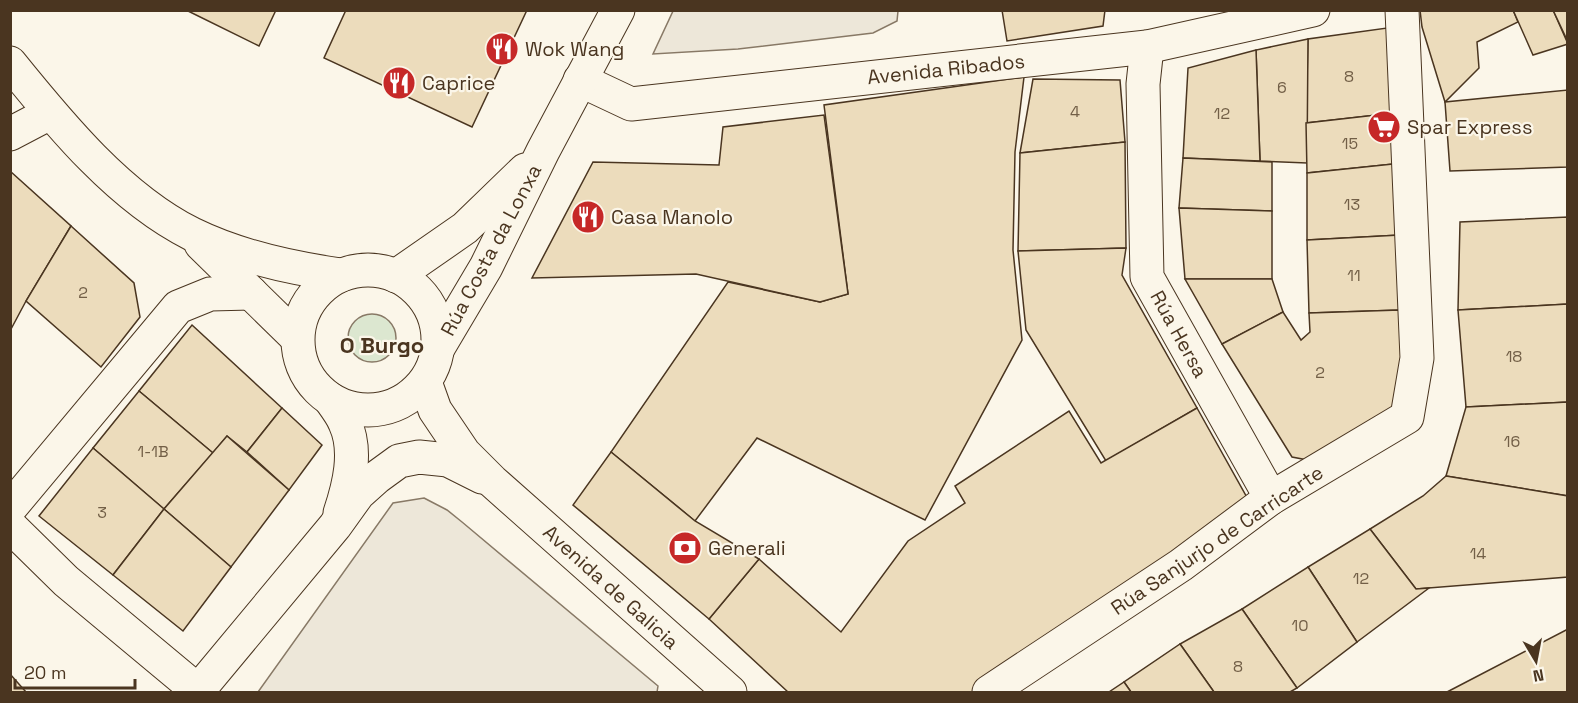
<svg xmlns="http://www.w3.org/2000/svg" width="1578" height="703" viewBox="0 0 1578 703" font-family="'Space Grotesk',sans-serif">
  <rect width="100%" height="100%" fill="#fbf6e9"/>
  <circle fill="#dce7d0" stroke="#887966" stroke-width="1.5" cx="372" cy="338" r="24"/>
  <g fill="#ede7d9" stroke="#887966" stroke-width="1.5">
    <path d="M673 11V10L898 11 897 21 873 33 738 49 653 54Z"/>
    <path d="M424 498 447 510 462 522 658 686 657 692H258L393 503Z"/>
  </g>
  <g fill="#ecdcbc" stroke="#4a3520" stroke-width="1.5">
    <path d="M186 10H276L259 46Z"/>
    <path d="M346 10H527L472 127 324 58Z"/>
    <path d="M1002 10H1105L1103 26 1007 41Z"/>
    <path d="M1420 10H1513L1518 22 1477 42 1479 68 1445 102 1422 27Z"/>
    <path d="M1513 10H1553L1568 44 1533 55Z"/>
    <path d="M1553 10H1568V42Z"/>
    <path d="M1387 28 1394 113 1306 123 1308 39Z"/>
    <path d="M1308 39 1307 163 1260 161 1256 50Z"/>
    <path d="M1256 50 1260 161 1183 158 1188 68Z"/>
    <path d="M1024 77 1015 152 1013 250 1022 340 925 520 757 438 695 521 611 452 728 282 820 302 848 294 824 105Z"/>
    <path d="M1033 79 1120 80 1125 142 1020 153Z"/>
    <path d="M1568 90V167L1450 171 1445 102Z"/>
    <path d="M1394 113 1393 164 1307 173 1306 123Z"/>
    <path d="M824 115 848 294 820 302 696 274 532 278 593 162 719 165 723 127Z"/>
    <path d="M1125 142 1126 248 1018 251 1020 153Z"/>
    <path d="M1183 158 1272 162V211L1179 208Z"/>
    <path d="M1393 164 1400 235 1307 240V173Z"/>
    <path d="M10 171 71 226 26 301 10 331Z"/>
    <path d="M1179 208 1272 211V279H1185Z"/>
    <path d="M1568 217V304L1458 310 1460 222Z"/>
    <path d="M71 226 134 283 140 317 101 367 26 301Z"/>
    <path d="M1400 235V310L1309 313 1307 240Z"/>
    <path d="M1126 248 1122 275 1197 408 1106 461 1026 330 1018 251Z"/>
    <path d="M1185 279H1272L1283 312 1222 344Z"/>
    <path d="M1568 304V402L1466 407 1458 310Z"/>
    <path d="M1400 310 1403 399 1399 415 1318 462 1292 457 1222 344 1283 312 1301 340 1310 332 1309 313Z"/>
    <path d="M192 325 282 408 247 452 227 436 213 453 139 391Z"/>
    <path d="M139 391 213 453 164 509 93 448Z"/>
    <path d="M1568 402V496L1446 476 1466 407Z"/>
    <path d="M282 408 322 445 289 490 247 452Z"/>
    <path d="M1197 408 1254 510 977 692H788L709 619 759 559 841 632 908 541 965 503 955 486 1069 411 1101 463Z"/>
    <path d="M227 436 289 490 231 567 164 509Z"/>
    <path d="M93 448 164 509 113 575 39 516Z"/>
    <path d="M611 452 695 521 759 559 709 619 573 505Z"/>
    <path d="M1446 476 1568 496V577L1416 589 1370 529 1423 496Z"/>
    <path d="M164 509 231 567 183 631 113 575Z"/>
    <path d="M1370 529 1416 589 1429 588 1357 642 1308 567Z"/>
    <path d="M1308 567 1357 642 1297 688 1242 609Z"/>
    <path d="M1242 609 1297 688 1290 692H1214L1180 644Z"/>
    <path d="M1568 629V692H1447Z"/>
    <path d="M1180 644 1214 692H1131L1124 682Z"/>
    <path d="M10 674 26 692H10Z"/>
    <path d="M1124 682 1131 692H1109Z"/>
  </g>
  <g fill="none" stroke-linecap="round" stroke-linejoin="round">
    <defs>
      <g id="street">
        <path d="M1147 47 1143 84 1147 277 1271 498"/>
        <path d="M580 80 631 104 1147 47 1313 10"/>
        <path d="M10 134 50 113"/>
        <path d="M10 508 178 307 210 294 251 293"/>
        <path d="M10 526 66 581 198 691"/>
        <path d="M989 692 1181 565 1271 498 1407 417 1417 358 1402 10"/>
      </g>
      <g id="secondary">
        <path d="M10 63C60 125 120 198 192 234 239 257 290 268 341 275"/>
        <path d="M201 244 297 338"/>
        <circle cx="368" cy="340" r="70"/>
        <path d="M396 276 465 228 525 170"/>
        <path d="M438 348 486 267 543 151 618 10"/>
        <path d="M425 382 435 410 464 453 492 481 730 692"/>
        <path d="M330 399C335 406 342 415 345 423 358 451 349 486 340 513"/>
        <path d="M197 692 335 526 358 494 377 477 399 461 419 457 448 460 482 477"/>
      </g>
    </defs>
    <use href="#street" stroke="#4a3520" stroke-width="35"/>
    <use href="#secondary" stroke="#4a3520" stroke-width="35"/>
    <use href="#street" stroke="#fbf6e9" stroke-width="33"/>
    <use href="#secondary" stroke="#fbf6e9" stroke-width="33"/>
  </g>
  <defs>
    <symbol id="restaurant-disc" viewBox="-11 -11 22 22"><circle r="9.5" fill="#c62828" stroke="#fbf6e9"/><path d="M-5-6h1v4h1v-4h1v4h1v-4h1v5L-1.5 .5V6h-2V.5L-5-1ZM5-6V6H3V1.5H1.5Q1.5-4 5-6Z" fill="#fff"/></symbol>
    <symbol id="supermarket-disc" viewBox="-11 -11 22 22"><circle r="9.5" fill="#c62828" stroke="#fbf6e9"/><path d="M-6-5.5h2.5l.6 2H6L4.5 2H-2.5L-4.4-4H-6ZM-1.5 3.2a1.3 1.3 0 1 0 .1 0ZM3 3.2a1.3 1.3 0 1 0 .1 0Z" fill="#fff"/></symbol>
    <symbol id="bank-disc" viewBox="-11 -11 22 22"><circle r="9.5" fill="#c62828" stroke="#fbf6e9"/><path d="M-6-4H6V4H-6ZM0-2.3a2.3 2.3 0 1 0 0 4.6a2.3 2.3 0 1 0 0-4.6Z" fill="#fff"/></symbol>
  </defs>
  <g fill-rule="evenodd">
    <use href="#restaurant-disc" x="483" y="30" width="38" height="38"/>
    <use href="#restaurant-disc" x="380" y="64" width="38" height="38"/>
    <use href="#supermarket-disc" x="1365" y="108" width="38" height="38"/>
    <use href="#restaurant-disc" x="569" y="198" width="38" height="38"/>
    <use href="#bank-disc" x="666" y="529" width="38" height="38"/>
  </g>
  <g text-anchor="middle" stroke-width="4.5" stroke-linejoin="round" paint-order="stroke">
    <g font-size="16" fill="#725f47">
      <text x="1349" y="82">8</text>
      <text x="1282" y="93">6</text>
      <text x="1075" y="117">4</text>
      <text x="1222" y="119">12</text>
      <text x="1350" y="149">15</text>
      <text x="1352" y="210">13</text>
      <text x="1354" y="281">11</text>
      <text x="83" y="298">2</text>
      <text x="1514" y="362">18</text>
      <text x="1320" y="378">2</text>
      <text x="1512" y="447">16</text>
      <text x="153" y="457">1-1B</text>
      <text x="102" y="518">3</text>
      <text x="1478" y="559">14</text>
      <text x="1361" y="584">12</text>
      <text x="1300" y="631">10</text>
      <text x="1238" y="672">8</text>
    </g>
    <g font-size="20" fill="#4a3520" stroke="#fbf6e9" text-anchor="start">
      <text x="525" y="56">Wok Wang</text>
      <text x="422" y="90">Caprice</text>
      <text x="1407" y="134">Spar Express</text>
      <text x="611" y="224">Casa Manolo</text>
      <text x="708" y="555">Generali</text>
    </g>
    <g font-size="20" fill="#4a3520" stroke="#fbf6e9">
      <text transform="translate(946 69) rotate(-6)" y="7">Avenida Ribados</text>
      <text transform="translate(491 250) rotate(-62)" y="7">Rúa Costa da Lonxa</text>
      <text transform="translate(1179 334) rotate(61)" y="7">Rúa Hersa</text>
      <text transform="translate(1217 540) rotate(-34)" y="7">Rúa Sanjurjo de Carricarte</text>
      <text transform="translate(611 587) rotate(42)" y="7">Avenida de Galicia</text>
    </g>
    <g font-size="22" font-weight="bold" fill="#4a3520" stroke="#fbf6e9">
      <text x="382" y="353">O Burgo</text>
    </g>
  </g>
  <rect width="1578" height="703" fill="none" stroke="#4a3520" stroke-width="24"/>
  <g transform="translate(1536 661) rotate(170)" stroke="#fbf6e9" stroke-width="4.5" paint-order="stroke">
  <path d="M0-4.5L10 22L0 15L-10 22Z" fill="#4a3520"/>
  <text y="-9" font-size="16" font-weight="bold" text-anchor="middle" fill="#4a3520">N</text>
  </g>
  <path d="M15 679v9h120v-9" fill="none" stroke="#4a3520" stroke-width="3"/>
  <text x="24" y="679" font-size="18" fill="#4a3520" stroke="#fbf6e9" stroke-width="4.5" paint-order="stroke">20 m</text>
</svg>
